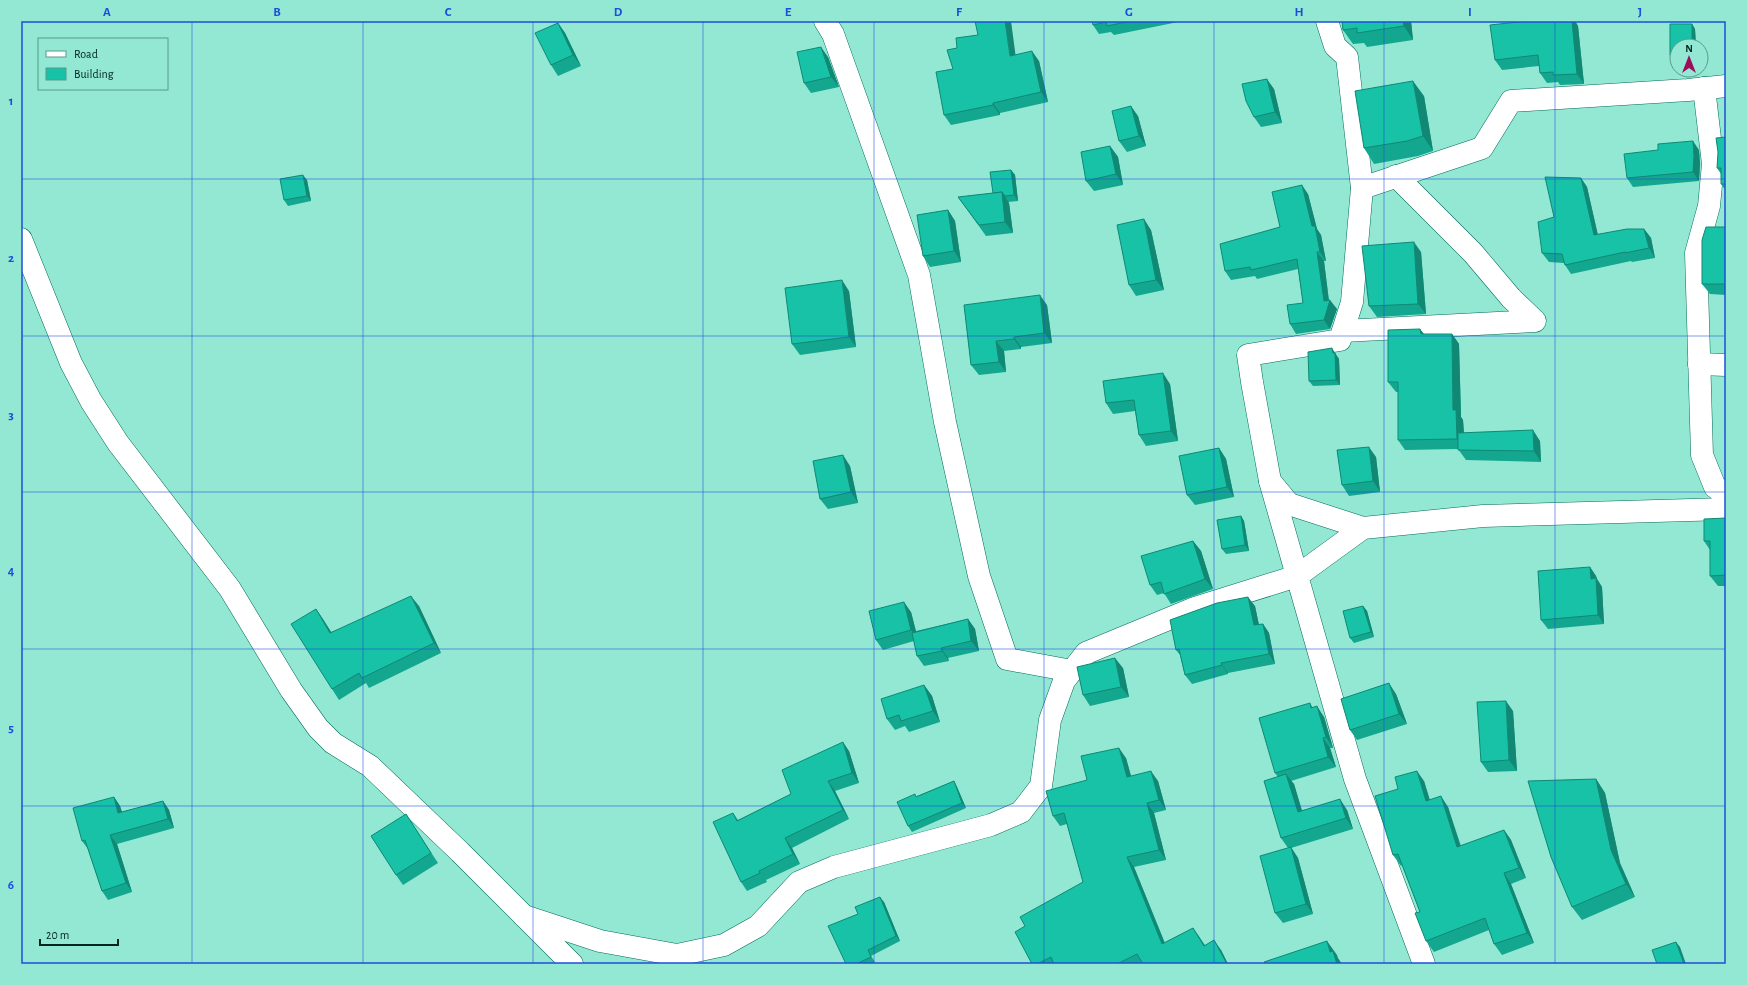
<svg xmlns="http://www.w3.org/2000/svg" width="1747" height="985" viewBox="0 0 1747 985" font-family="'Alegreya Sans',sans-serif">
  <rect width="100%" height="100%" fill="#93e8d4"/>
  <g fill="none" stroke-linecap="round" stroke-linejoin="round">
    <defs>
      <g id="minor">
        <path d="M825 21 833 34 919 275 945 422 979 576 1007 659 1072 671"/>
        <path d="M1327 21 1335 46 1347 57 1362 188 1482 148 1511 101 1688 90 1726 86"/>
        <path d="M1704 88 1713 164 1709 206 1696 253 1702 455 1715 487 1726 495"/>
        <path d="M1362 188 1352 302 1340 340 1248 355 1252 382 1270 481 1289 504 1363 528"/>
        <path d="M21 239 71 363 91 401 118 443 230 589 291 690 318 728 333 743 370 766 460 852 572 964"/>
        <path d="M1343 331 1535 321 1511 298 1473 253 1396 176"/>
        <path d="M1699 364 1726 365"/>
        <path d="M1270 481 1355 779 1424 964"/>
        <path d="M524 916 600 941 677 955 724 945 758 926 799 882 834 867 991 825 1021 812 1041 786 1050 720 1064 681 1086 653 1195 608 1297 576 1363 528 1483 516 1726 509"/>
      </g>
    </defs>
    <use href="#minor" stroke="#006c5b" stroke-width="23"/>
    <use href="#minor" stroke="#fff" stroke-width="22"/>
  </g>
  <g fill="#14a78f">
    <path d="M1092 21H1183L1114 35 1111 32 1099 34 1093 25Z"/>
    <path d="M1342 21H1411L1413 40 1367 47 1364 43 1353 44 1343 30Z"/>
    <path d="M1527 21H1575L1578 26 1584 84 1560 85 1558 82 1547 83 1540 73 1539 66 1502 70 1495 60Z"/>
    <path d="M558 23 565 33 581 66 558 76 551 65Z"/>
    <path d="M1670 24H1692L1695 29 1696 46H1677V60H1674L1670 55Z"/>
    <path d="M1015 55 1039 61 1048 102 1000 113V115L951 125 944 115 953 69Z"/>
    <path d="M828 57 839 87 811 93 804 83Z"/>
    <path d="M1274 89 1282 123 1261 127 1254 117Z"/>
    <path d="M1424 96 1433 151 1418 156 1374 164 1364 148Z"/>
    <path d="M1138 116 1146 146 1127 152 1119 141Z"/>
    <path d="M1726 137V191L1721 184V174L1717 168Z"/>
    <path d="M1110 146 1118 157 1123 185 1094 191 1086 181Z"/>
    <path d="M1658 150H1699L1700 164 1699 181 1633 187 1627 178Z"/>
    <path d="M1011 170 1015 175 1018 201 1008 202 1009 203 1013 233 986 236 958 197 993 193Z"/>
    <path d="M1581 178 1587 187 1598 235 1644 229 1651 238 1655 258 1632 262 1631 261 1571 274 1565 265 1564 263 1549 262 1542 253 1554 217Z"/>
    <path d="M307 180 311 201 288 206 284 200Z"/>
    <path d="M1308 194 1317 229 1321 235 1326 261H1324L1329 300 1337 309 1330 329 1296 334 1290 324 1303 303 1298 269 1257 279 1255 276 1231 280 1225 271 1280 227Z"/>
    <path d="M948 210 955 221 961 262 930 267 923 256Z"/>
    <path d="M1726 227V295L1710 294 1702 284Z"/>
    <path d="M1151 230 1164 290 1136 296 1129 285Z"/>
    <path d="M1421 252 1426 314 1377 317 1369 306Z"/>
    <path d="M849 291 856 347 800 355 792 344Z"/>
    <path d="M964 305H1047L1052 343 1021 347V349L1004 351 1006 372 979 375 971 365Z"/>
    <path d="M1420 329 1424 334H1452L1459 344 1461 417 1463 420 1464 433 1540 441 1541 462 1466 460 1458 449 1405 450 1398 440V392H1396L1388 382Z"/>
    <path d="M1336 353V355L1339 359 1340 385 1313 386 1309 381Z"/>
    <path d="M1170 384 1178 441 1146 446 1139 435 1135 411 1113 414 1106 403Z"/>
    <path d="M1219 448 1226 459 1234 497 1195 505 1187 495Z"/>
    <path d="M1376 457 1380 492 1349 496 1342 485Z"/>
    <path d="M850 466 858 503 828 509 820 499Z"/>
    <path d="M1241 516 1244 521 1249 551 1226 554 1222 549Z"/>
    <path d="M1726 518V586H1718L1710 576V550L1704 541Z"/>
    <path d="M1193 541 1201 551 1213 589 1171 604 1164 593 1157 595 1150 585Z"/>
    <path d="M1590 567 1596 576 1597 579 1602 587 1604 624 1548 629 1541 620Z"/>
    <path d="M419 606 441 653 369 688 366 683 339 700 332 689 316 609 331 632Z"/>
    <path d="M1255 606 1259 625 1263 624 1269 633 1275 664 1228 673V674L1192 684 1185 675 1180 655 1176 650Z"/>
    <path d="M1363 606 1367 611 1374 637 1354 643 1350 638Z"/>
    <path d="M911 612 916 631 968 619 975 629 979 651 948 658 949 661 924 666 917 656 914 641 883 650 876 640Z"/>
    <path d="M1123 668 1129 697 1090 706 1083 695Z"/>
    <path d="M924 685 932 696 940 722 909 732 905 726 895 730 887 719Z"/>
    <path d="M1396 694 1407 724 1357 740 1350 730Z"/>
    <path d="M1310 703 1313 708 1324 717 1333 748H1330L1336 767 1291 781 1294 784 1302 810H1347L1353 829 1291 848 1298 858 1313 914 1283 923 1275 913 1288 848 1281 838 1278 777 1275 773Z"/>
    <path d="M1513 711 1517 771 1488 772 1481 762Z"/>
    <path d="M849 751 859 783 835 791 849 819 792 848 800 864 766 880 767 882 747 891 741 882 733 813 738 820 791 794Z"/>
    <path d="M1126 758 1131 776 1158 781 1166 810 1154 813 1166 860 1134 867 1165 943 1193 928 1200 938 1205 945 1221 950 1228 964H1032L1025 926 1083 882 1067 824 1060 826 1053 816 1087 780Z"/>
    <path d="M1596 779 1605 793 1620 863 1635 897 1582 920 1572 907Z"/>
    <path d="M954 781 957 787 966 808 912 832 908 826 917 796Z"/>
    <path d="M1424 781 1430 800 1448 807 1461 846 1504 830 1511 840 1526 878 1511 884 1534 943 1502 955 1494 944 1489 930 1434 952 1426 941 1420 912 1402 865 1401 866 1393 855Z"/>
    <path d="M114 797 120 806 122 812 163 801 169 810 174 828 117 844 132 892 108 900 102 891 88 849 82 841Z"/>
    <path d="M406 814 438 863 403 885 396 875Z"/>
    <path d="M884 902 900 941 871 956 875 962 871 964H846L858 914Z"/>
  </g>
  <g fill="#108874">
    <path d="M1005 21H1011L1017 66 1010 56Z"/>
    <path d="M1403 21H1411L1413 40 1404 26Z"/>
    <path d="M1572 21H1575L1578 26 1584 84 1577 74Z"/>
    <path d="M558 23 565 33 581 66 573 55Z"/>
    <path d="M1692 24 1695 29 1696 46H1692Z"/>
    <path d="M821 47 828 57 839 87 831 77Z"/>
    <path d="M1032 51 1039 61 1048 102 1041 92Z"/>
    <path d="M1267 79 1274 89 1282 123 1275 112Z"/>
    <path d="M1413 81 1424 96 1433 151 1423 136Z"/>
    <path d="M993 103 1000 113V115L993 105Z"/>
    <path d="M1131 106 1138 116 1146 146 1139 136Z"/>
    <path d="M1693 141 1699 150 1700 164 1699 181 1693 172Z"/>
    <path d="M1110 146 1118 157 1123 185 1116 174Z"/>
    <path d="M1011 170 1015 175 1018 201 1014 195Z"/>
    <path d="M303 175 307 180 311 201 307 196Z"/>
    <path d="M1581 178 1587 187 1600 245 1594 235Z"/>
    <path d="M1302 185 1308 194 1317 229 1321 235 1326 261 1320 252 1312 226Z"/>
    <path d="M1002 192 1009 203 1013 233 1005 222Z"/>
    <path d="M948 210 955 221 961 262 954 251Z"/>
    <path d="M1144 219 1151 230 1164 290 1156 280Z"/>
    <path d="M1644 229 1651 238 1655 258 1649 248Z"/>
    <path d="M1414 242 1421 252 1426 314 1418 304Z"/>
    <path d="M1317 252 1324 261 1329 303 1330 300 1337 309 1330 329 1324 320V301Z"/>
    <path d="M842 280 849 291 856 347 849 337Z"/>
    <path d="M1040 295 1047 305 1052 343 1044 333Z"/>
    <path d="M1420 329 1427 339 1421 334Z"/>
    <path d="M1452 334 1459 344 1461 417 1463 420 1465 449 1457 439 1453 410Z"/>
    <path d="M1014 337 1021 347V349L1014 339Z"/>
    <path d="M996 341 1004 351 1006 372 999 362Z"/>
    <path d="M1332 348 1339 359 1340 385 1336 380Z"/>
    <path d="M1163 373 1170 384 1178 441 1171 431Z"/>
    <path d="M1533 430 1540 441 1541 462 1534 451Z"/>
    <path d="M1369 447 1376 457 1380 492 1373 481Z"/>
    <path d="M1219 448 1226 459 1234 497 1227 487Z"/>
    <path d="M843 455 850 466 858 503 851 492Z"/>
    <path d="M1241 516 1244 521 1249 551 1245 545Z"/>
    <path d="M1193 541 1201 551 1213 589 1205 579Z"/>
    <path d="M1590 567 1596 576 1597 579 1602 587 1604 624 1598 615 1591 579Z"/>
    <path d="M411 596 419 606 441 653 434 643Z"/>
    <path d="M1248 597 1255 606 1261 635 1254 625Z"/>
    <path d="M904 602 911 612 918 640 911 630Z"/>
    <path d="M1363 606 1367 611 1374 637 1371 632Z"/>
    <path d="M316 609 323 619 338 643 330 633Z"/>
    <path d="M968 619 975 629 979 651 971 641Z"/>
    <path d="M1263 624 1269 633 1275 664 1269 654Z"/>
    <path d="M941 648 948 658 949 661 942 651Z"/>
    <path d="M1115 658 1123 668 1129 697 1121 687Z"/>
    <path d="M1221 663 1228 673V674L1222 665Z"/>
    <path d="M1389 683 1396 694 1407 724 1399 714Z"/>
    <path d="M924 685 932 696 940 722 933 711Z"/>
    <path d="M1506 701 1513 711 1517 771 1509 760Z"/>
    <path d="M1317 706 1324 717 1333 748 1326 737Z"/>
    <path d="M1323 738 1330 748 1336 767 1328 757Z"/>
    <path d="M843 742 849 751 859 783 852 773Z"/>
    <path d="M1119 748 1126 758 1134 787 1127 777Z"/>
    <path d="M1151 771 1158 781 1166 810 1159 800Z"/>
    <path d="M1417 771 1424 781 1433 812 1426 801Z"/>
    <path d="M1286 774 1294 784 1305 822 1298 812Z"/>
    <path d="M1596 779 1605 793 1620 863 1635 897 1626 884 1611 850Z"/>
    <path d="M828 781 835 791 849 819 843 810Z"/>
    <path d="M954 781 957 787 966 808 962 803Z"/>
    <path d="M1441 796 1448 807 1464 858 1457 847Z"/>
    <path d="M114 797 120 806 125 822 118 813Z"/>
    <path d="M1340 799 1347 810 1353 829 1346 818Z"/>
    <path d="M163 801 169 810 174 828 168 819Z"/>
    <path d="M1147 803 1154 813 1166 860 1159 850Z"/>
    <path d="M1504 830 1511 840 1526 878 1519 868Z"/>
    <path d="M110 835 117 844 132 892 126 883Z"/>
    <path d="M785 838 792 848 800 864 793 854Z"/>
    <path d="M1291 847 1298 858 1313 914 1306 904Z"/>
    <path d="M1127 857 1134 867 1169 954 1162 944Z"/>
    <path d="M1504 873 1511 884 1534 943 1527 933Z"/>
    <path d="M880 897 884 902 900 941 896 936Z"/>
    <path d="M1193 928 1200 938 1210 956 1204 946Z"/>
    <path d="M1214 940 1221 950 1228 964H1227Z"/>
    <path d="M1327 941 1337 955 1338 958 1342 964H1337L1330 952Z"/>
    <path d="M1676 942 1680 947 1686 964H1684Z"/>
  </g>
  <g fill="#17c2a6" stroke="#108874">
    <path d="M975 21H1005L1010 56 1032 51 1041 92 993 103V105L944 115 936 72 953 69 947 50 957 48 956 38 978 35Z"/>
    <path d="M1092 21H1131L1107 26 1106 22 1093 25Z"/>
    <path d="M1342 21H1403L1404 26 1357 33V28L1343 30Z"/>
    <path d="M1527 21H1572L1577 74 1553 75V72L1540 73 1538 55 1495 60 1490 25Z"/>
    <path d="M558 23 573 55 551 65 535 33Z"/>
    <path d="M1670 24H1692V46H1677V55H1670Z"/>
    <path d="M821 47 831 77 804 83 797 52Z"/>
    <path d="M1267 79 1275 112 1254 117 1246 101 1242 84Z"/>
    <path d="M1413 81 1423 136 1407 141 1364 148 1355 91Z"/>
    <path d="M1131 106 1139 136 1119 141 1112 111Z"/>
    <path d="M1726 137V184H1721V168H1717L1718 152 1716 138Z"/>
    <path d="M1693 141 1694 156 1693 172 1627 178 1624 154 1658 150V144Z"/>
    <path d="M1110 146 1116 174 1086 181 1081 152Z"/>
    <path d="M1011 170 1014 195 1005 196 1002 192 993 193 990 172Z"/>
    <path d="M303 175 307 196 284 200 280 179Z"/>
    <path d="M1545 177 1581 178 1594 235 1627 229H1644L1649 248 1625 253V252L1565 265 1562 254 1542 253 1538 222 1554 217Z"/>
    <path d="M1302 185 1312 226H1315L1320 252H1317L1324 301 1330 300 1324 320 1290 324 1287 305 1303 303 1297 259 1251 270 1250 267 1225 271 1220 244 1280 227 1272 192Z"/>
    <path d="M1002 192 1005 222 979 225 958 197Z"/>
    <path d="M948 210 954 251 923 256 917 215Z"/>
    <path d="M1144 219 1156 280 1129 285 1117 225Z"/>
    <path d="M1706 227H1726V284H1702V240Z"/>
    <path d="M1414 242 1418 304 1369 306 1362 246Z"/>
    <path d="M842 280 849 337 792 344 785 288Z"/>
    <path d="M1040 295 1044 333 1014 337V339L996 341 999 362 971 365 964 305Z"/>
    <path d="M1420 329 1421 334H1452L1453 410H1456L1457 439 1398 440V382H1388V330Z"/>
    <path d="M1332 348 1333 353H1335L1336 380 1309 381 1308 352Z"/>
    <path d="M1163 373 1171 431 1139 435 1134 400 1106 403 1103 381Z"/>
    <path d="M1533 430 1534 451 1458 450V433Z"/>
    <path d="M1369 447 1373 481 1342 485 1337 450Z"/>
    <path d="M1219 448 1227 487 1187 495 1179 456Z"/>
    <path d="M843 455 851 492 820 499 813 461Z"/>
    <path d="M1241 516 1245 545 1222 549 1217 520Z"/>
    <path d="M1726 518V575L1710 576V541H1704V519Z"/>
    <path d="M1193 541 1205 579 1164 594 1161 582 1150 585 1141 556Z"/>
    <path d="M1590 567 1591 579 1596 578 1598 615 1541 620 1538 571Z"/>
    <path d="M411 596 434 643 362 678 359 673 332 689 291 624 316 609 330 633Z"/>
    <path d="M1248 597 1254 625 1263 624 1269 654 1221 663 1222 665 1185 675 1179 649 1176 650 1170 620 1217 603Z"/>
    <path d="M904 602 911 630 876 640 869 611Z"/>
    <path d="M1363 606 1371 632 1350 638 1343 611Z"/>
    <path d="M968 619 971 641 941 648 942 651 917 656 912 633Z"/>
    <path d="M1115 658 1121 687 1083 695 1077 667Z"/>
    <path d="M1389 683 1399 714 1350 730 1341 699Z"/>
    <path d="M924 685 933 711 901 721 899 715 887 719 881 699Z"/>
    <path d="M1506 701 1509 760 1481 762 1477 702Z"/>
    <path d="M1310 703 1311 708 1317 706 1326 737 1323 738 1328 757 1275 773 1259 718Z"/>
    <path d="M843 742 852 773 828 781 843 810 785 838 793 854 759 871 760 873 741 882 713 822 733 813 737 821 791 794 782 770Z"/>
    <path d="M1119 748 1127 777 1151 771 1159 800 1147 803 1159 850 1127 857 1162 944 1193 928 1204 946 1214 940 1227 964H1143L1137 954 1117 964H1054L1051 957 1037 964H1032L1015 932 1025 926 1020 917 1083 882 1064 813 1053 816 1046 791 1087 780 1081 756Z"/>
    <path d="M1417 771 1426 801 1441 796 1457 847 1504 830 1519 868 1504 873 1527 933 1494 944 1485 918 1426 941 1415 913 1420 912 1398 854 1393 855 1375 796 1398 789 1395 777Z"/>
    <path d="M1286 774 1298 812 1340 799 1346 818 1281 838 1264 781Z"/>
    <path d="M1596 779 1611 850 1626 884 1572 907 1551 857 1528 781Z"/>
    <path d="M954 781 962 803 908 826 897 802 915 794 916 797Z"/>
    <path d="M114 797 118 813 163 801 168 819 110 835 126 883 102 891 85 840 82 841 73 808Z"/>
    <path d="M406 814 431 853 396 875 371 836Z"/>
    <path d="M1291 847 1306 904 1275 913 1260 856Z"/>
    <path d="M880 897 896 936 868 950 871 957 856 964H846L828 926 858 914 855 907Z"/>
    <path d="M1327 941 1330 952 1333 951 1337 964H1265L1264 962Z"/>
    <path d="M1676 942 1684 964H1657L1652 950Z"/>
  </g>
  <path fill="none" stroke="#1d4ed8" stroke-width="1" stroke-opacity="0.55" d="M192 21V964M363 21V964M533 21V964M703 21V964M874 21V964M1044 21V964M1214 21V964M1384 21V964M1555 21V964M21 179H1726M21 336H1726M21 492H1726M21 649H1726M21 806H1726"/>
  <rect width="1747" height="985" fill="none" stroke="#93e8d4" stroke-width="44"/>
  <rect x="38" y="38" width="130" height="52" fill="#93e8d4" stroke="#589a8c"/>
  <rect x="46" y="51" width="20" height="6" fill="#ffffff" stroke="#589a8c"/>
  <text x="74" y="58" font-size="12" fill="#00261f">Road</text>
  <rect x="46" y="68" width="20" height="12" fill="#17c2a6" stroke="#589a8c"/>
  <text x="74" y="78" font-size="12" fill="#00261f">Building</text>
  <g transform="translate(1689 58)"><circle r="19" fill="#93e8d4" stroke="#589a8c"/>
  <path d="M0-3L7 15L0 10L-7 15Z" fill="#9d0d59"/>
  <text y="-6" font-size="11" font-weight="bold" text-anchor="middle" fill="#00261f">N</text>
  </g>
  <path d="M40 939v6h78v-6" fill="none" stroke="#00261f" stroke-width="2"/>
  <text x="46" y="939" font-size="12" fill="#00261f" stroke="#93e8d4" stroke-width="3" paint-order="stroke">20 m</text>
  <rect x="22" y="22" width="1703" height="941" fill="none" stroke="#1d4ed8" stroke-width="1.5"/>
  <g font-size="13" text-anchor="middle" font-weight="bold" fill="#1d4ed8">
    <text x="107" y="16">A</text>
    <text x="277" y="16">B</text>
    <text x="448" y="16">C</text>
    <text x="618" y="16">D</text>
    <text x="788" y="16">E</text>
    <text x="959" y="16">F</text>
    <text x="1129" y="16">G</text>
    <text x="1299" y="16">H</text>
    <text x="1470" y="16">I</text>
    <text x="1640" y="16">J</text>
    <text x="11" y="105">1</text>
    <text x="11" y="262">2</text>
    <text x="11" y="419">3</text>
    <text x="11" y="575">4</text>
    <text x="11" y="732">5</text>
    <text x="11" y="889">6</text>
  </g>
</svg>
